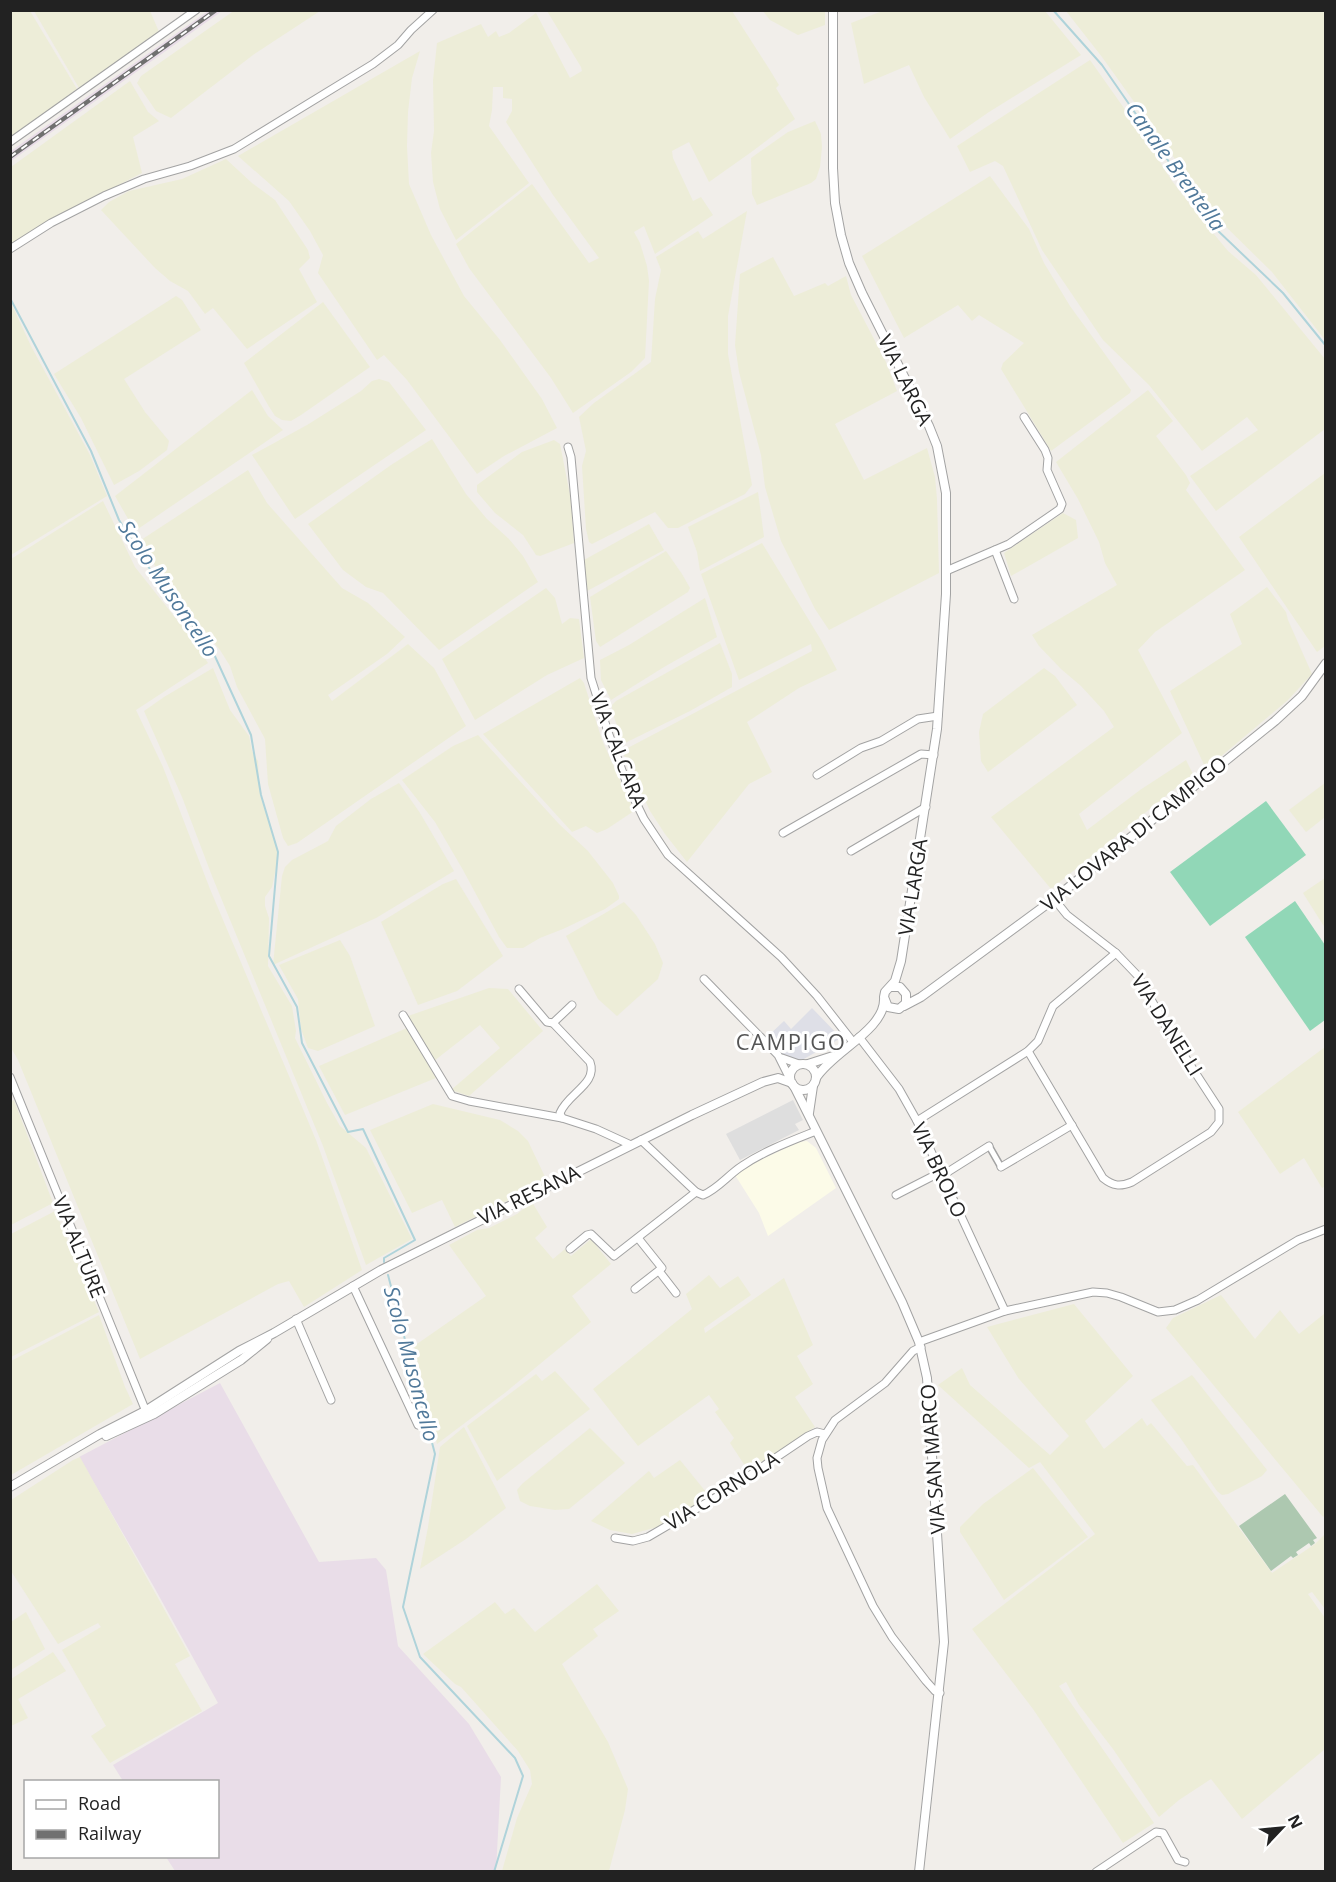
<svg xmlns="http://www.w3.org/2000/svg" width="1336" height="1882" viewBox="0 0 1336 1882" font-family="'Open Sans',sans-serif">
  <rect width="100%" height="100%" fill="#f1eeea"/>
  <g fill="#e9dde8">
    <path d="M208 11H222L11 161V151Z"/>
    <path d="M220 1383 319 1562 376 1558 386 1570 398 1646 469 1724 501 1777 496 1871H175L166 1857 218 1856V1782L123 1781 113 1765 218 1703 154 1587 79 1457Z"/>
  </g>
  <path fill="#fcfbe8" d="M807 1141 816 1148 836 1188 768 1236 759 1213 735 1175 756 1162 799 1142Z"/>
  <g fill="#ededd8">
    <path d="M235 10 320 11 253 55 171 118 156 111 137 83 141 76Z"/>
    <path d="M885 10 1045 11 1081 55 989 112 950 139 924 97 909 65 864 84 851 23Z"/>
    <path d="M11 11H30L77 89 11 139Z"/>
    <path d="M34 11H150L160 34 79 88Z"/>
    <path d="M547 11H732L768 67 779 85 776 88 795 119 750 153 709 182 689 142 672 151 673 158 693 201 701 197 713 215 655 254 644 226 634 232 640 243 647 266 649 281 645 358 631 372 573 413 551 378 469 268 456 244 532 184 589 263 599 258 553 195 506 122 512 111V99L503 98V87H493L492 110 489 126 529 183 456 240 440 209 433 182 431 153 434 131 433 80 437 43 481 24 488 37 496 31 499 37 509 33 536 13 570 78 582 71 581 67Z"/>
    <path d="M763 11H825V25L798 35 770 20Z"/>
    <path d="M1066 11H1325V340L1272 272 1218 219 1102 57Z"/>
    <path d="M420 51 412 78 408 112 407 146 409 184 431 235 464 296 500 340 542 399 557 428 504 456 477 474 407 380 384 355 377 360 318 273 323 255 310 231 289 201 238 156Z"/>
    <path d="M1090 60 1143 135 1172 181 1199 216 1228 251 1256 275 1325 359V429L1216 511 1190 476 1258 430 1247 417 1202 451 1149 385 1103 340 1042 250 1003 166 995 161 970 172 957 146Z"/>
    <path d="M130 81 148 112 159 121 133 137 142 173 70 210 11 246V167Z"/>
    <path d="M815 121 821 134 822 147 820 167 816 179 811 183 757 205 752 194 751 158 788 132Z"/>
    <path d="M226 159 252 183 275 200 308 250 310 258 299 269 317 302 247 349 213 308 205 314 188 291 170 281 155 268 101 210 109 202 129 191 182 179Z"/>
    <path d="M990 176 1029 229 1044 263 1070 306 1131 390 1130 393 1051 451 1001 369 1003 363 1024 343 979 315 972 321 958 305 904 338 862 256Z"/>
    <path d="M747 211 728 316V354L752 485 745 494 678 528H668L655 512 592 544 589 542 586 529 582 466 586 451 579 417 594 403 651 362 655 299 661 270 656 257 698 231 703 239Z"/>
    <path d="M773 257 794 296 825 283 828 286 846 276 851 295 886 362 897 391 835 424 864 480 927 448 935 477 937 499 939 573 829 630 815 609 781 541 765 487 761 455 739 372 735 345 740 274Z"/>
    <path d="M176 296 182 300 201 330 124 379 145 412 169 441 167 450 139 471 114 485 81 418 54 374Z"/>
    <path d="M323 302 370 367 301 415 291 421 282 420 275 416 268 405 244 363Z"/>
    <path d="M11 303 31 346 90 455 107 496 11 555Z"/>
    <path d="M379 379 389 382 426 430 295 519 252 455 307 425 361 391 372 381Z"/>
    <path d="M252 390 268 416 283 430 135 531 115 496Z"/>
    <path d="M1148 390 1173 421 1156 436 1186 475 1190 483 1186 490 1245 570 1155 632 1138 650 1182 733 1079 814 1087 830 1140 790 1186 760 1193 774 1051 889 991 817 1114 727 1104 711 1081 686 1061 669 1039 646 1032 635 1117 585 1105 563 1099 542 1078 499 1056 462Z"/>
    <path d="M432 439 466 494 487 519 509 539 523 556 538 582 439 650 383 593 366 587 343 570 308 524 391 465Z"/>
    <path d="M554 440 560 444 571 500 574 543 540 556 536 555 523 535 495 513 477 492V485L522 452Z"/>
    <path d="M248 470 267 503 342 588 368 603 405 637 387 654 328 695 332 701 408 644 434 668 466 726 297 843 288 846 283 838 268 784 265 739 237 687 230 666 220 650 159 573 141 540Z"/>
    <path d="M1325 473V646L1317 652 1239 537Z"/>
    <path d="M758 492 764 537 700 571 697 552 688 527Z"/>
    <path d="M103 501 135 567 193 640 208 663 136 710 163 767 210 889 316 1140 362 1270 304 1307 289 1281 278 1284 140 1359 18 1060 10 1046V952L13 950 10 946 11 559Z"/>
    <path d="M1063 513 1076 520 1078 538 1011 576 1004 553Z"/>
    <path d="M649 524 664 550 587 591 584 560Z"/>
    <path d="M762 543 821 640 837 670 799 688 747 722 772 772 749 784 687 862 665 834 650 811 622 751 812 651 811 644 739 680 701 574Z"/>
    <path d="M666 551 682 574 690 588 688 592 600 647 596 641 590 597Z"/>
    <path d="M1267 587 1286 612 1288 620 1312 674 1288 700 1206 769 1170 691 1242 644 1230 614Z"/>
    <path d="M546 588 555 598 562 624 570 618 579 619 584 658 547 675 475 720 442 659Z"/>
    <path d="M705 598 717 637 664 667 611 700 601 680 600 660 629 645Z"/>
    <path d="M720 643 732 674V687L690 711 623 744 612 711V705L616 701Z"/>
    <path d="M213 668 230 710 249 736 252 751 258 761 260 795 279 854 272 887 265 897V906L269 918 268 966 292 1006 296 1031 295 1038 327 1103 340 1126 366 1148 412 1239 366 1265 323 1146 212 876 182 797 144 711 164 697Z"/>
    <path d="M1044 668 1055 676 1077 705 988 772 981 761 979 732 983 714Z"/>
    <path d="M580 678 584 683 602 740 634 811 607 829 597 833 586 826 572 832 483 734Z"/>
    <path d="M478 735 559 824 588 851 613 883 619 896V899L605 909 563 929 540 938 523 948H507L499 937 463 870 435 822 402 780 453 746Z"/>
    <path d="M399 783 420 813 454 871 376 918 273 965 282 876 285 867 292 860 328 841 336 826 371 799Z"/>
    <path d="M1325 783V817L1306 832 1289 810Z"/>
    <path d="M1325 878V928L1303 893Z"/>
    <path d="M456 879 503 956 457 991 418 1005 381 922 443 884Z"/>
    <path d="M624 902 636 915 655 944 663 963 658 979 617 1016 598 999 566 936Z"/>
    <path d="M340 940 350 956 375 1026 318 1051 308 1048 301 1029 298 999 279 965Z"/>
    <path d="M489 988 508 989 543 1031 469 1096 451 1090 500 1048 480 1025 434 1061 408 1016Z"/>
    <path d="M407 1028 436 1078 345 1115 319 1066Z"/>
    <path d="M1325 1047 1326 1186 1322 1188 1304 1158 1280 1174 1238 1112Z"/>
    <path d="M14 1100 53 1203 11 1225 10 1102Z"/>
    <path d="M433 1104 500 1120 518 1131 528 1141 547 1181 455 1227 442 1200 412 1213 370 1130Z"/>
    <path d="M532 1202 547 1227 535 1238 553 1259 565 1249 571 1256 591 1239 611 1264 572 1296 591 1322 506 1392 437 1444 414 1346 486 1296 449 1245 477 1230 489 1228 517 1214Z"/>
    <path d="M55 1211 99 1312 11 1357V1234Z"/>
    <path d="M709 1275 720 1288 738 1276 751 1295 704 1328 705 1333 784 1278 813 1345 797 1356 813 1384 795 1397 815 1427 749 1472 730 1443 734 1438 715 1412 719 1409 709 1395 638 1446 593 1389 692 1309 686 1294Z"/>
    <path d="M1221 1295 1255 1339 1280 1310 1299 1334 1324 1314 1325 1316 1326 1515 1323 1517 1166 1328 1173 1318Z"/>
    <path d="M1074 1304 1133 1376 1085 1421 1104 1449 1142 1418 1147 1426 1151 1423 1187 1466 1193 1465 1272 1573 1315 1544 1324 1535 1325 1537V1609L1312 1592 1308 1594 1325 1618V1749L1242 1819 1211 1779 1179 1800 1159 1817 1113 1749 1079 1705 1066 1682 1059 1686 1154 1823 1123 1843 1033 1709 972 1629 1095 1534 1040 1462 1029 1468 938 1385 962 1368 970 1385 1050 1455 1069 1436 1019 1379 987 1327Z"/>
    <path d="M99 1315 125 1387 133 1404 11 1475V1361Z"/>
    <path d="M555 1371 590 1409 497 1481 467 1426 536 1374 542 1381Z"/>
    <path d="M1192 1375 1267 1470 1262 1476 1228 1494 1222 1495 1217 1491 1179 1436 1151 1400Z"/>
    <path d="M464 1427 506 1508 466 1539 420 1569 428 1527 440 1447Z"/>
    <path d="M590 1428 625 1463 569 1509 555 1510 530 1506 520 1501 517 1490 522 1484Z"/>
    <path d="M80 1457 190 1656 175 1664 202 1711 110 1763 91 1736 106 1726 62 1650 101 1627 98 1623 58 1644 11 1571V1500L73 1460Z"/>
    <path d="M680 1460 710 1497 661 1526 632 1534 610 1530 591 1521 649 1471 654 1478Z"/>
    <path d="M1033 1468 1088 1537 1004 1600 960 1532V1527L983 1504Z"/>
    <path d="M597 1584 619 1611 593 1629 598 1636 562 1664 608 1742 628 1789 625 1810 609 1871H502L517 1818 532 1784 530 1770 518 1751 461 1687 455 1684 423 1654 495 1602 505 1614 514 1608 535 1632Z"/>
    <path d="M26 1612 45 1649 11 1670V1622Z"/>
    <path d="M53 1652 66 1671 18 1699 28 1718 11 1726V1679Z"/>
  </g>
  <path fill="#adc8b0" d="M1285 1494 1317 1538 1313 1540 1315 1543 1311 1546 1309 1543 1296 1552 1298 1555 1293 1558 1291 1556 1271 1571 1239 1526Z"/>
  <g fill="#91d7b7">
    <path d="M1266 801 1306 855 1210 926 1170 872Z"/>
    <path d="M1295 901 1325 945V1020L1310 1031 1245 937Z"/>
  </g>
  <path fill="#dedede" d="M793 1100 803 1120 795 1124 799 1130 740 1160 726 1134Z"/>
  <path fill="#dedfe7" d="M812 1008 841 1038 802 1060 794 1061 784 1056 766 1038 784 1021 791 1029Z"/>
  <g fill="none" stroke-linecap="round" stroke-linejoin="round">
    <g stroke="#afd3da" stroke-width="2">
      <path d="M1053 10 1102 65 1214 227 1283 293 1326 346"/>
      <path d="M10 298 91 451 119 520 153 574 213 652 251 735 261 795 278 852 269 956 297 1007 302 1043 348 1132 363 1129 415 1240 384 1258V1262"/>
      <path d="M388 1275 435 1454 403 1607 420 1657 515 1758 523 1776 494 1872"/>
    </g>
    <defs>
      <path id="pedestrian" d="M989 1146 1001 1167"/>
      <g id="minor">
        <path d="M10 142 196 10"/>
        <path d="M10 249 51 223 104 196 144 179 190 166 234 149 373 64 398 45 411 30 433 10"/>
        <path d="M568 447 571 457 591 678 608 732 627 784 644 819 668 855 781 957 817 996 853 1042"/>
        <path d="M995 550 1014 599"/>
        <path d="M946 571 1009 544 1060 509 1062 504 1047 470 1048 458 1045 450 1024 417"/>
        <path d="M817 775 861 748 881 741 918 719 938 716"/>
        <path d="M783 833 921 754 934 755"/>
        <path d="M851 851 926 807"/>
        <path d="M704 979 778 1055 790 1079"/>
        <path d="M519 989 547 1022 553 1023 572 1005"/>
        <path d="M403 1015 452 1096 469 1101 562 1118"/>
        <path d="M553 1023 590 1062C598 1084 568 1093 560 1113L562 1118 596 1129 631 1145"/>
        <path d="M859 1037 899 1089 917 1121 1005 1311"/>
        <path d="M1028 1051 1103 1178C1113 1186 1120 1187 1132 1182L1211 1132 1219 1122V1109L1172 1037 1138 976 1116 953 1067 915 1054 899"/>
        <path d="M782 1058 799 1064"/>
        <path d="M10 1077 147 1414"/>
        <path d="M917 1121 1028 1051 1038 1041 1053 1006 1116 953"/>
        <path d="M641 1140 696 1192 703 1195C718 1189 728 1175 742 1166 764 1151 791 1141 816 1131"/>
        <path d="M1001 1167 1072 1125"/>
        <path d="M943 1175 989 1146"/>
        <path d="M896 1195 941 1172"/>
        <path d="M570 1249 587 1235 591 1234 614 1256 696 1192"/>
        <path d="M659 1271 676 1293"/>
        <path d="M353 1286 418 1425"/>
        <path d="M635 1289 662 1268 638 1238"/>
        <path d="M296 1319 331 1400"/>
        <path d="M919 1342 1005 1311 1093 1292 1107 1293 1121 1297 1158 1312 1175 1310 1198 1300 1298 1240 1326 1229"/>
        <path d="M921 1347 913 1351 885 1383 835 1420 822 1440 817 1458 818 1468 827 1508 873 1606 892 1637 926 1681 935 1691 940 1693"/>
        <path d="M615 1538 633 1541 648 1537 725 1492 808 1436 817 1432 825 1434"/>
        <path d="M1096 1872 1156 1832 1163 1833 1178 1860 1185 1862"/>
      </g>
      <g id="tertiary">
        <path d="M833 10V168L835 203 841 235 849 263 862 293 929 426 937 446 946 493V594L937 729 901 961 895 981 885 992 884 997 888 1007 899 1009 906 1003V994L900 987H892"/>
        <path d="M904 1006 921 997 1054 899 1275 721 1302 696 1326 663"/>
        <path d="M808 1064 833 1056"/>
        <circle cx="803" cy="1077" r="13"/>
        <path d="M816 1078C832 1052 884 1030 884 1000"/>
        <path d="M794 1086 902 1302 919 1342 927 1378 944 1642 919 1872"/>
        <path d="M809 1113 813 1086"/>
        <path d="M106 1436 154 1414 241 1360 267 1339"/>
        <path d="M10 1487 100 1434 145 1411 239 1351 274 1333 381 1270 692 1115 763 1082 778 1078 792 1083"/>
      </g>
    </defs>
    <use href="#pedestrian" stroke="#a3a3a3" stroke-width="8"/>
    <use href="#minor" stroke="#a3a3a3" stroke-width="9"/>
    <use href="#tertiary" stroke="#a3a3a3" stroke-width="10"/>
    <use href="#pedestrian" stroke="#fff" stroke-width="5"/>
    <use href="#minor" stroke="#fff" stroke-width="7"/>
    <use href="#tertiary" stroke="#fff" stroke-width="8"/>
    <defs>
      <path id="rail" d="M10 157 216 10"/>
    </defs>
    <use href="#rail" stroke="#707070" stroke-width="4.5"/>
    <use href="#rail" stroke="#fff" stroke-width="2" stroke-dasharray="7" stroke-linecap="butt"/>
  </g>
  <g text-anchor="middle" stroke-width="6" stroke-linejoin="round" paint-order="stroke">
    <g font-size="20" fill="#222" stroke="#fff">
      <text transform="translate(905 380) rotate(64)" y="7">VIA LARGA</text>
      <text transform="translate(618 750) rotate(69)" y="7">VIA CALCARA</text>
      <text transform="translate(1134 834) rotate(-39)" y="7">VIA LOVARA DI CAMPIGO</text>
      <text transform="translate(913 887) rotate(-81)" y="7">VIA LARGA</text>
      <text transform="translate(1167 1025) rotate(58)" y="7">VIA DANELLI</text>
      <text transform="translate(939 1170) rotate(65)" y="7">VIA BROLO</text>
      <text transform="translate(529 1195) rotate(-26)" y="7">VIA RESANA</text>
      <text transform="translate(79 1247) rotate(68)" y="7">VIA ALTURE</text>
      <text transform="translate(933 1459) rotate(-94)" y="7">VIA SAN MARCO</text>
      <text transform="translate(722 1491) rotate(-32)" y="7">VIA CORNOLA</text>
    </g>
    <g font-size="21" font-style="italic" fill="#50799a" stroke="#fff">
      <text transform="translate(1175 167) rotate(54)" y="7">Canale Brentella</text>
      <text transform="translate(168 589) rotate(56)" y="7">Scolo Musoncello</text>
      <text transform="translate(411 1364) rotate(75)" y="7">Scolo Musoncello</text>
    </g>
    <g font-size="22" letter-spacing="1.5" fill="#555" stroke="#fff">
      <text x="791" y="1050">CAMPIGO</text>
    </g>
  </g>
  <rect width="1336" height="1882" fill="none" stroke="#222222" stroke-width="24"/>
  <rect x="24" y="1780" width="195" height="78" fill="#ffffff" stroke="#a7a7a7" stroke-width="1.5"/>
  <rect x="36" y="1800" width="30" height="9" fill="#ffffff" stroke="#a7a7a7" stroke-width="1.5"/>
  <text x="78" y="1810" font-size="18" fill="#222222">Road</text>
  <rect x="36" y="1830" width="30" height="9" fill="#707070" stroke="#a7a7a7" stroke-width="1.5"/>
  <text x="78" y="1840" font-size="18" fill="#222222">Railway</text>
  <g transform="translate(1282 1828) rotate(64)" stroke="#ffffff" stroke-width="4.5" paint-order="stroke">
  <path d="M0-4.5L10 22L0 15L-10 22Z" fill="#222222"/>
  <text y="-9" font-size="16" font-weight="bold" text-anchor="middle" fill="#222222">N</text>
  </g>
</svg>
